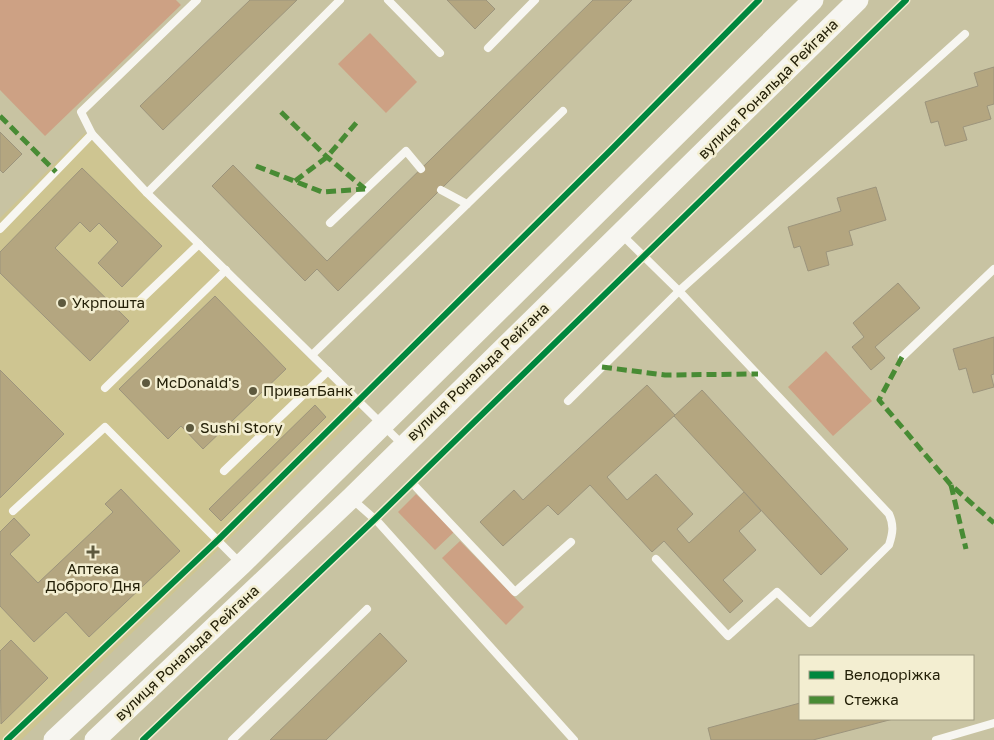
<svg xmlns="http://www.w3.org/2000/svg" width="994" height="740" viewBox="0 0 994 740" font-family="'Golos Text',sans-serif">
  <rect width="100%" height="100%" fill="#c8c3a2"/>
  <path fill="#cec591" d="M85 133 213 264 362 411 21 740H0V218Z"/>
  <g fill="#cda184">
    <path d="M0 0H176L181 5 45 136 0 90Z"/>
    <path d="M370 33 417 82 386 113 338 64Z"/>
    <path d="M826 351 872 401 833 436 788 387Z"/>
    <path d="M416 494 454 532 435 550 398 512Z"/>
    <path d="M460 541 524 607 506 625 442 558Z"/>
  </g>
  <g fill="#b4a680" stroke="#9c947c">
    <path d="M250 0H297L163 130 140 106Z"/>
    <path d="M447 0H486L495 9 475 29Z"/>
    <path d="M593 0H632L338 291 317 269 305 281 212 186 233 165 327 261Z"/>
    <path d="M994 67V104L987 106 991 119 963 127 967 140 945 146 938 121 931 123 925 102 978 86 974 73Z"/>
    <path d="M0 132 22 154 3 173 0 170Z"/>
    <path d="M82 168 162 246 122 287 98 263 118 242 99 223 90 232 80 222 55 248 129 321 90 361 0 273V252Z"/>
    <path d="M876 187 886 220 849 231 853 245 826 252 829 265 808 271 800 246 794 248 788 227 841 211 837 198Z"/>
    <path d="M898 283 920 308 875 347 885 358 871 370 852 347 864 337 853 323Z"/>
    <path d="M215 296 286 369 203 449 181 426 168 439 119 389Z"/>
    <path d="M994 337V374L991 375 994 387 973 393 966 368 959 370 953 349Z"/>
    <path d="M0 370 64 434 0 498Z"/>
    <path d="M647 385 675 415 607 477 627 500 656 474 693 514 677 529 689 543 744 492 761 511 739 531 756 550 723 580 743 601 730 613 664 541 652 552 590 485 558 515 548 505 503 546 480 522 514 490 523 500Z"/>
    <path d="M702 390 848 549 821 575 674 416Z"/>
    <path d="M315 405 326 417 221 521 209 509Z"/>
    <path d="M121 489 180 551 89 637 66 612 34 642 0 606V532L14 518 30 535 10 554 38 583 113 512 105 504Z"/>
    <path d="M380 633 407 661 326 740H270Z"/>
    <path d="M11 640 48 678 1 724 0 651Z"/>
    <path d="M800 703V719H893L813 740H711L708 728Z"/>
  </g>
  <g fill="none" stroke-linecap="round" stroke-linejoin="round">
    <g stroke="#f7f6f1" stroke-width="8">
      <path d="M388 0 440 53"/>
      <path d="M488 48 535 0"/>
      <path d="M92 134 81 112 197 0"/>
      <path d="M441 190 467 204"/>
      <path d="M147 193 340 0"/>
      <path d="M330 223 406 151 421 169"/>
      <path d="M0 229 92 134 147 193 402 444"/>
      <path d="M621 234 679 291 889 514C894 525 893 533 889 545L810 623 777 592 728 636 656 559"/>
      <path d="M134 306 199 244"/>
      <path d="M312 355 563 111"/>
      <path d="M902 357 994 269"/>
      <path d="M105 388 226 270"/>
      <path d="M568 401 679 291 965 34"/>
      <path d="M224 471 328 371"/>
      <path d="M415 486 515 592 571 542"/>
      <path d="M352 499 378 522 574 740"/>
      <path d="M13 511 105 427 240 563"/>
      <path d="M232 740 367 609"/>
      <path d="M936 740 994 723"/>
    </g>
    <g stroke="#f7f6f1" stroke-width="21">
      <path d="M54 740 242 564 813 0"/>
      <path d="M95 740 351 498 858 0"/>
    </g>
    <g stroke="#488b34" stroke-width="5" stroke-dasharray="10 5" stroke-linecap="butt">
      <path d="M281 112 327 157 365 189"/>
      <path d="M0 116 56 172"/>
      <path d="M256 166 322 192 365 189"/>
      <path d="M295 181 327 157 357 122"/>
      <path d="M902 357 879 400 951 485 994 523"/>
      <path d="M602 367 665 375 758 374"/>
      <path d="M951 485 966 549"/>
    </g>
    <defs>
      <g id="cycleway">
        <path d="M7 740 219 539 611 150 759 0"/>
        <path d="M143 740 375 519 906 0"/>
      </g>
    </defs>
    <use href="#cycleway" stroke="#f3eed1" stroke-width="9"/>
    <use href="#cycleway" stroke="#00873e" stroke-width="6"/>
  </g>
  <g fill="#5d593e" stroke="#f3eed1" stroke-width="2">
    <circle cx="62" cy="303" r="5"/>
    <circle cx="146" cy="383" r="5"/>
    <circle cx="253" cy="391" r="5"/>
    <circle cx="190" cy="428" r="5"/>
    <path d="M90.5 544.5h5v5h5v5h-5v5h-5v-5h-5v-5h5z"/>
  </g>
  <g text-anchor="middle" stroke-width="5" stroke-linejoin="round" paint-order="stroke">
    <g font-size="15" fill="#242008" stroke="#f3eed1">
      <text transform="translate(768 89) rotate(-45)" y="5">вулиця Рональда Рейгана</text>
      <text transform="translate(478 372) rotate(-44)" y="5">вулиця Рональда Рейгана</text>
      <text transform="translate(187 653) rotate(-43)" y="5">вулиця Рональда Рейгана</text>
    </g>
    <g font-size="15" fill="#242008" stroke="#f3eed1" text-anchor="start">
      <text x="72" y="308">Укрпошта</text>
      <text x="156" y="388">McDonald's</text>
      <text x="263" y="396">ПриватБанк</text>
      <text x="200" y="433">Sushi Story</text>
      <text x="93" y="574" text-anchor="middle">Аптека<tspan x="93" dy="17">Доброго Дня</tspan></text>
    </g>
  </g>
  <rect x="799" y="655" width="175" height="65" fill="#f3eed1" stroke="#a09c81"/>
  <rect x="809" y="671" width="25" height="8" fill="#00873e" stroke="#a09c81"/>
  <text x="844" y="680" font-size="15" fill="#242008">Велодоріжка</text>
  <rect x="809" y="696" width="25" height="8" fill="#488b34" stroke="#a09c81"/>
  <text x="844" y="705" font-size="15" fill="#242008">Стежка</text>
</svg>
